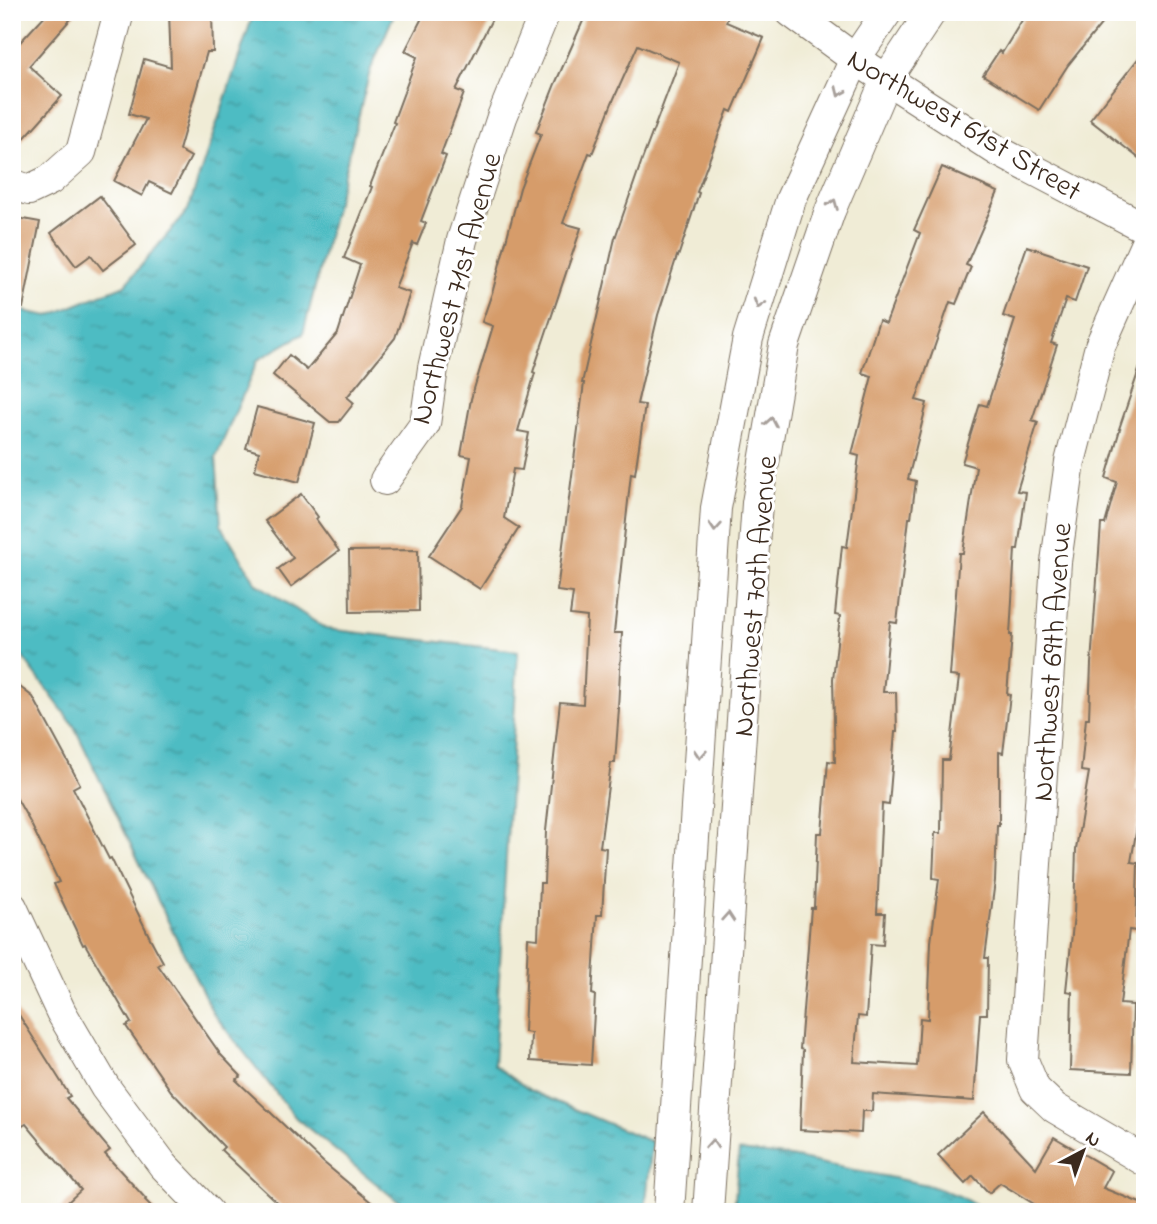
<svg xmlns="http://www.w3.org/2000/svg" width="1157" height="1224" viewBox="0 0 1157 1224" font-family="'Indie Flower',sans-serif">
  <defs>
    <pattern id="water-ripples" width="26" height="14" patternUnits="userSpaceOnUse" patternTransform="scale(1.75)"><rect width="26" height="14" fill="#4ebcc3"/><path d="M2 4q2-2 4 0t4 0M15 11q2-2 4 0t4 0" fill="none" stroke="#42999e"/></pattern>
  </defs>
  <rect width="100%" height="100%" fill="#fff"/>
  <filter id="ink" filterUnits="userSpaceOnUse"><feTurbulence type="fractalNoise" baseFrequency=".0143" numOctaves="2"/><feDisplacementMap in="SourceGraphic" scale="14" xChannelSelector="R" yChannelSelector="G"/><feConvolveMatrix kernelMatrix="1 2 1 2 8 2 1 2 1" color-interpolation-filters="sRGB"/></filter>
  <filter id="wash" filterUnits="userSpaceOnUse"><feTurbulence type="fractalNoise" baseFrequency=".00686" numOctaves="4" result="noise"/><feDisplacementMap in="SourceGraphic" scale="28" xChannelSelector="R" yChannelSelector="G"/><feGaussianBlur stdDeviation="1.57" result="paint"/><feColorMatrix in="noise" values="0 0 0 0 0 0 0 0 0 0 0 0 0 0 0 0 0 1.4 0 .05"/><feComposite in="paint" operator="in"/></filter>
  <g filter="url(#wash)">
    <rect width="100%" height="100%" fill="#f0ecd6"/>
    <g fill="url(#water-ripples)" stroke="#447370" stroke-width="2">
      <path d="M254 12H395L370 71 303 334 258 360 216 457 221 525 256 583 326 629 518 651 494 1065 531 1091 652 1142 645 1212H423L395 1199 296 1118 213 1013 143 870 74 726 12 643V309L49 316 125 285 188 210Z"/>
      <path d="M739 1151 785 1156 928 1185 959 1196 987 1212H734Z"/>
    </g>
    <g id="blocks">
      <g fill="#d69c6a">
        <path d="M48 12H77L29 66 62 96 12 152V51Z"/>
        <path d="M169 12H212L213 52H207L179 150 191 157 172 193 149 182 142 196 114 181 146 119 129 114 144 59 171 67Z"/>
        <path d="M425 12H478L492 19 456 90 464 93 441 154 446 156 421 221 426 223 417 245 413 243 395 288 410 293 395 338 347 397 354 403 339 422H330L273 375 289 355 307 370 338 333 360 265 344 258 372 187 370 186 395 123 393 122 417 57 405 51Z"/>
        <path d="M587 12H730L726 22 764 38 732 112 728 110 697 192 699 193 678 257 677 256 658 315 637 404 645 405 635 474 631 473 614 633H622L618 708H619L615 763H611L600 847 606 848 602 915H597L592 994 595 995 591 1065 530 1061 531 1033 524 1032 528 938 538 939 540 883H544L546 831 560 702 583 704 587 617 570 615 573 593 557 591 584 383H582L615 238 642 160 679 62 638 45 612 103 592 154 589 153 563 223 581 228 533 372 535 373 518 431 529 433 522 470 513 469 504 518 519 528 480 589 429 556 462 506 471 457 461 455 471 399 493 326 482 322 493 290 520 188 541 134 536 132 555 84Z"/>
        <path d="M1027 12H1111L1068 65 1039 110 983 75 999 51 1002 53Z"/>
        <path d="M1145 50V163L1090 120Z"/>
        <path d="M942 167 998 192 966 265 971 267 956 304 950 302 916 400 927 403 908 479 916 481 911 518H909L897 623 890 622 883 692H896L897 732H895L889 805 882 804 877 913H885L883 945 871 944 866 1017 858 1016 854 1062 917 1066 920 1018 928 1019 931 942 939 879 933 878 935 833H941L942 760H949L959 677 950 676 959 553H963L976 467 962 463 980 404 987 406 1015 320 1003 316 1027 246 1087 266 1075 302 1066 299 1051 343 1057 345 1032 420 1038 422 1017 491 1026 492 1018 549H1015L1010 635H1012L1007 694 1010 695 1003 753 999 752V825H997L995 881 985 958H988L987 1014H980L974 1101 873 1094 872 1111H862L861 1133 800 1130 803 1050 800 1049 811 908H814L817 833H822L828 761 835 762 833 679 840 616 835 615 842 546 847 547 859 456 852 454 872 376 862 373 879 320 886 323 920 233 914 230Z"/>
        <path d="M100 196 136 245 103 270 91 255 76 266 51 233Z"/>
        <path d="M12 217 40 222 23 308 12 307Z"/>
        <path d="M1141 364 1145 365V643L1143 715 1136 790 1143 792 1131 862 1138 863 1136 931 1129 930 1120 1004 1133 1005 1131 1073 1070 1070 1072 992 1066 991 1074 915 1076 849 1089 772 1081 771 1086 718H1089L1091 664 1101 524H1105L1117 482 1106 478 1120 429H1119Z"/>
        <path d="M257 407 315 423 299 482 255 470 259 452 246 448Z"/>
        <path d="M301 494 318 517 316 519 339 551 291 587 278 569 293 558 265 521Z"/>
        <path d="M418 550 419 611 350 612 349 551Z"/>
        <path d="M12 681 33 697 80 784 73 788 109 859 111 858 150 938 163 962 158 965 221 1055 241 1076 236 1080 323 1162 383 1212H287L221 1150 224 1147 171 1091 126 1026 131 1023 85 944 83 945 54 884 59 882 31 824 12 790Z"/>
        <path d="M12 1004 70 1096 66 1098 110 1150 105 1154 146 1199 145 1200 157 1212H57L81 1190 26 1124 12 1132Z"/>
        <path d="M984 1112 1036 1168 1054 1137 1112 1171 1103 1188 1145 1205V1212H1047L1000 1183 989 1193 973 1176 965 1184 938 1155Z"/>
      </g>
    </g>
  </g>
  <g filter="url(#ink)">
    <use href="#blocks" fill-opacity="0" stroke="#7a6e5e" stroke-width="2"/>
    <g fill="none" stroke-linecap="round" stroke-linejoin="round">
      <defs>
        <g id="minor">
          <path d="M791 12 855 59 998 151 1145 228"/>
          <path d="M12 184 29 190 50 180 81 152 119 12"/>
          <path d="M1145 245 1100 346 1070 462 1056 562 1023 1060 1035 1089 1055 1108 1145 1161"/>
          <path d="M385 480 425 424 433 368 462 240 502 117 545 12"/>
          <path d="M12 907 61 1012 105 1087 163 1165 208 1212"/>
          <path d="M669 1212 716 508 748 338 791 199 855 59 887 12"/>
          <path d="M708 1212 757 503 784 345 830 211 886 80 931 12"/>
        </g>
      </defs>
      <use href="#minor" stroke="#7a6e5e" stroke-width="32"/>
      <use href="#minor" stroke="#fff" stroke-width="30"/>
    </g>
    <defs><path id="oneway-chevron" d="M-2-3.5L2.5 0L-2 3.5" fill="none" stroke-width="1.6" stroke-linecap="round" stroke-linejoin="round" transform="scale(1.75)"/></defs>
    <g stroke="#a79f9a">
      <use href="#oneway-chevron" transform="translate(840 92) rotate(114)"/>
      <use href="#oneway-chevron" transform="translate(833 204) rotate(-68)"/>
      <use href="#oneway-chevron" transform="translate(759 304) rotate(107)"/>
      <use href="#oneway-chevron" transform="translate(771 422) rotate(-80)"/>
      <use href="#oneway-chevron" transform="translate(715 527) rotate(94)"/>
      <use href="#oneway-chevron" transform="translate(700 754) rotate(94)"/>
      <use href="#oneway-chevron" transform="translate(728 917) rotate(-86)"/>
      <use href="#oneway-chevron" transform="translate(712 1144) rotate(-86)"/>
    </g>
  </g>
  <g text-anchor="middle" stroke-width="6" stroke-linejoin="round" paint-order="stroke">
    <g font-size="30" fill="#3b2a1e" stroke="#fff">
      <text transform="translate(965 124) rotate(31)" y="10">Northwest 61st Street</text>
      <text transform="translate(455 288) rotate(-75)" y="10">Northwest 71st Avenue</text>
      <text transform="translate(754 596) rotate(-85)" y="10">Northwest 70th Avenue</text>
      <text transform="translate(1051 662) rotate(-86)" y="10">Northwest 69th Avenue</text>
    </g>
  </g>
  <rect width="1157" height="1224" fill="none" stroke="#fff" stroke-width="42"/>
  <g transform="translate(1083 1151) rotate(41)" stroke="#ffffff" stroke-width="5" paint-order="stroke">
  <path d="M0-5L12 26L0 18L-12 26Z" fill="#3b2a1e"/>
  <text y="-10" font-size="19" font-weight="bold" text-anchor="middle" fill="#3b2a1e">N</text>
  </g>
</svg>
